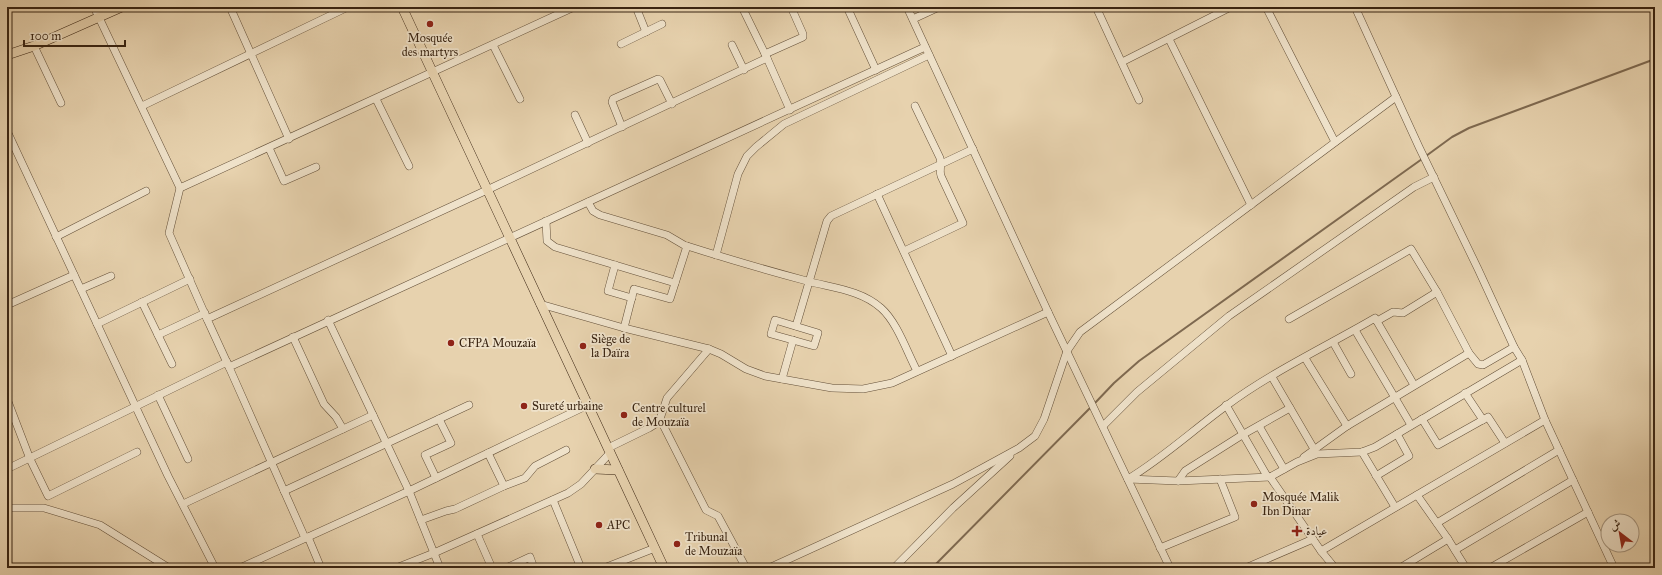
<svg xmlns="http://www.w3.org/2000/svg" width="1662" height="575" viewBox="0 0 1662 575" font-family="'IM FELL Great Primer',Amiri,serif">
  <rect width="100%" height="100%" fill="#e7d2ae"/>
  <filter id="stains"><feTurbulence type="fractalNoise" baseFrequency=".005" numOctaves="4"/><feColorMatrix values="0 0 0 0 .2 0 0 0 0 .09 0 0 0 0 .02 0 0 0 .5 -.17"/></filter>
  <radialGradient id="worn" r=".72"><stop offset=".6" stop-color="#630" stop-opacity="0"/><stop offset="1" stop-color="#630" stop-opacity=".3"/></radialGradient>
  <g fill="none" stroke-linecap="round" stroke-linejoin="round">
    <g stroke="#7e6950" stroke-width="2">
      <path d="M1426 156 1452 137 1469 128 1655 59"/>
      <path d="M1094 404 1114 383 1139 361 1422 159"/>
      <path d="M932 568 1091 407"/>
    </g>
    <defs>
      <g id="minor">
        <path d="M94 7 180 188 574 7"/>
        <path d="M230 7 289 139"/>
        <path d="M636 7 646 32"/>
        <path d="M847 7 876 70"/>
        <path d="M907 7 1048 312 1170 568"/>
        <path d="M1096 7 1139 100"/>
        <path d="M1266 7 1335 142"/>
        <path d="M1355 7 1419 147 1478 269 1514 347 1522 360 1545 420 1614 568"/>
        <path d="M913 19 939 7"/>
        <path d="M1169 39 1251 205"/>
        <path d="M621 44 662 24"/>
        <path d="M493 45 520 99"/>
        <path d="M732 45 744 70"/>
        <path d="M34 46 61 103"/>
        <path d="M765 54 803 37V34L791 7"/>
        <path d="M767 58 790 110"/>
        <path d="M1122 62 1231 7"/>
        <path d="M376 99 409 166"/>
        <path d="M142 106 348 7"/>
        <path d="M575 115 588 143"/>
        <path d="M622 127 612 102 613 99 658 79 660 80 672 104"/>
        <path d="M7 131 168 476 215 568"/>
        <path d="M269 148 284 181 316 167"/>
        <path d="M180 188 169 233 207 319"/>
        <path d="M877 194 952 356"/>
        <path d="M588 202 593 211 600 215 667 235 684 245C725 258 766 270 807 281 833 288 861 290 881 308 897 322 907 352 917 371"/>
        <path d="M546 221 547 241 555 247 675 283"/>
        <path d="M56 237 146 191"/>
        <path d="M904 251 963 223 941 176C939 170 942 164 940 158L915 106"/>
        <path d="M716 255 738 174 747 156 756 147 784 124 929 55"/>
        <path d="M615 265 608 291 632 298"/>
        <path d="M81 289 111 276"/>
        <path d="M142 302 172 364"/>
        <path d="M540 304 624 328 709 349 721 354 746 369 765 376 832 388 863 389 892 383 1048 312"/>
        <path d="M7 305 74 275"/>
        <path d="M1289 319 1411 249 1437 292"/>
        <path d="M328 320 409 491 440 568"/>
        <path d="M775 320 818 333 814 346 771 334Z"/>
        <path d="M1377 321 1393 312 1403 313 1437 292 1469 353 1478 364 1483 365 1514 347"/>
        <path d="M97 324 190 279"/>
        <path d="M796 326 827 221 831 216 973 149"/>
        <path d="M624 328 634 289 670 299 687 246"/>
        <path d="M1355 330 1411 425"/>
        <path d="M158 335 205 313"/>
        <path d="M293 337 324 404 336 417 343 429"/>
        <path d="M1333 342 1351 374"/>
        <path d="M1305 358 1347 426"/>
        <path d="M229 367 207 319 487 190 767 58 742 7"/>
        <path d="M1272 377 1314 449"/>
        <path d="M782 379 793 340"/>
        <path d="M1465 393 1483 420"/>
        <path d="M158 395 188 459"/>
        <path d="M7 399 30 459 48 496 137 452"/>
        <path d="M1226 405 1267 476"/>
        <path d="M660 419 706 510 718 516 746 568"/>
        <path d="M1422 419 1438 445 1488 417 1505 443"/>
        <path d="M1103 426 1137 392 1229 316 1414 187 1434 177"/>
        <path d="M1259 426 1284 469"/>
        <path d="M608 448 649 428 657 423 660 419 667 398 709 349"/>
        <path d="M1362 452 1395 507"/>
        <path d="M1304 457 1347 426 1469 353"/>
        <path d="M7 469 227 362"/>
        <path d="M1376 476 1409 456 1397 434"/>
        <path d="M1270 477 1321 551 1335 568"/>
        <path d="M436 478 425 455 451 443 439 419"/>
        <path d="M1128 479 1178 481 1270 477 1297 462 1317 454 1362 452 1375 447 1522 360"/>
        <path d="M1128 479C1163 458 1193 430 1226 406 1270 373 1327 346 1375 318L1414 385"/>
        <path d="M1178 481 1185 471 1242 435 1290 408"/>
        <path d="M504 486 525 478 535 466 566 450"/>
        <path d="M284 491 469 405"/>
        <path d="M1417 495 1448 539 1466 568"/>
        <path d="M553 500 581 568"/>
        <path d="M183 504 373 415"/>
        <path d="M7 508H44L100 525 169 568"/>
        <path d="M421 520 446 511 455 509 504 486 488 453"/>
        <path d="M1437 523 1559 450"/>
        <path d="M477 534 492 568"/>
        <path d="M308 537 321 568"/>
        <path d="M305 538 229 367 925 47"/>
        <path d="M1160 548 1235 517 1220 479"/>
        <path d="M1455 550 1573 480"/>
        <path d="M1321 551 1545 420"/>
        <path d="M240 568 409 491 588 405"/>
        <path d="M396 568 434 553 568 493 581 484 610 453"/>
        <path d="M506 568 530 557 534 568"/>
        <path d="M604 568 655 548"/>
        <path d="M769 568 953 484 1019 448 1035 436 1044 419 1067 351 1080 332 1396 97"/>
        <path d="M894 568 953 508 1010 456"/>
        <path d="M1233 568 1248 567 1313 539"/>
        <path d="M1400 568 1448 539"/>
        <path d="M1490 568 1588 512"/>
      </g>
      <g id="major">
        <path d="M402 7 664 568"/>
        <path d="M7 55 34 46 122 7"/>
        <path d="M595 469 618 470"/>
      </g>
    </defs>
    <use href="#minor" stroke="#645039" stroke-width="8"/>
    <use href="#major" stroke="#392412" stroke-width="10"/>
    <use href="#minor" stroke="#efe2ca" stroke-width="7"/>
    <use href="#major" stroke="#e7d2ae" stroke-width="9"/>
  </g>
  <g fill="#8f2418" stroke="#efe2ca" stroke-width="1.5">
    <circle cx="430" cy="24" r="4"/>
    <circle cx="451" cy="343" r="4"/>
    <circle cx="583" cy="346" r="4"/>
    <circle cx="524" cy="406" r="4"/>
    <circle cx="624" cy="415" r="4"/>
    <circle cx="1254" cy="504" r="4"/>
    <circle cx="599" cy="525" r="4"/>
    <path d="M1295 525h4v4h4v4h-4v4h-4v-4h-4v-4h4z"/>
    <circle cx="677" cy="544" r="4"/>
  </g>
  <g text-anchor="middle" stroke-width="3.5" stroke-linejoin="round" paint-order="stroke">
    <g font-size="12" fill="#392412" stroke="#efe2ca" text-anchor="start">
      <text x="430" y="42" text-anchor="middle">Mosquée<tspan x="430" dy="14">des martyrs</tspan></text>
      <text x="591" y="343">Siège de<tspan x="591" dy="14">la Daïra</tspan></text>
      <text x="459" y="347">CFPA Mouzaïa</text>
      <text x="532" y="410">Sureté urbaine</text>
      <text x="632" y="412">Centre culturel<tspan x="632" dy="14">de Mouzaïa</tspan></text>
      <text x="1262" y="501">Mosquée Malik<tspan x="1262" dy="14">Ibn Dinar</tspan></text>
      <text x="607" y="529">APC</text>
      <text x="1306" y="535">عيادة</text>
      <text x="685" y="541">Tribunal<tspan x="685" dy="14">de Mouzaïa</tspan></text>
    </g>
  </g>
  <rect width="1662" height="575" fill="none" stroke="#e7d2ae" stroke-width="24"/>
  <rect x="8" y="8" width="1646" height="559" fill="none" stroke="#392412" stroke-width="2"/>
  <rect x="12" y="12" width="1638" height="551" fill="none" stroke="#392412"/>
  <g transform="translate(1620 533) rotate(329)"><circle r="19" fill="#efe2ca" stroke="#a69680"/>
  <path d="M0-3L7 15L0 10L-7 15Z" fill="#8f2418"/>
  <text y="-6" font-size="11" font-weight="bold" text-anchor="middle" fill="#392412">ش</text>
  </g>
  <path d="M24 40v6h101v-6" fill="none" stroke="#392412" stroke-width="2"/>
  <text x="30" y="40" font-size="12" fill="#392412" stroke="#efe2ca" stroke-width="3" paint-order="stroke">100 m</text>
  <rect width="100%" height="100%" filter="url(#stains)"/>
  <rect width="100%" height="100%" fill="url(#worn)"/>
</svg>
